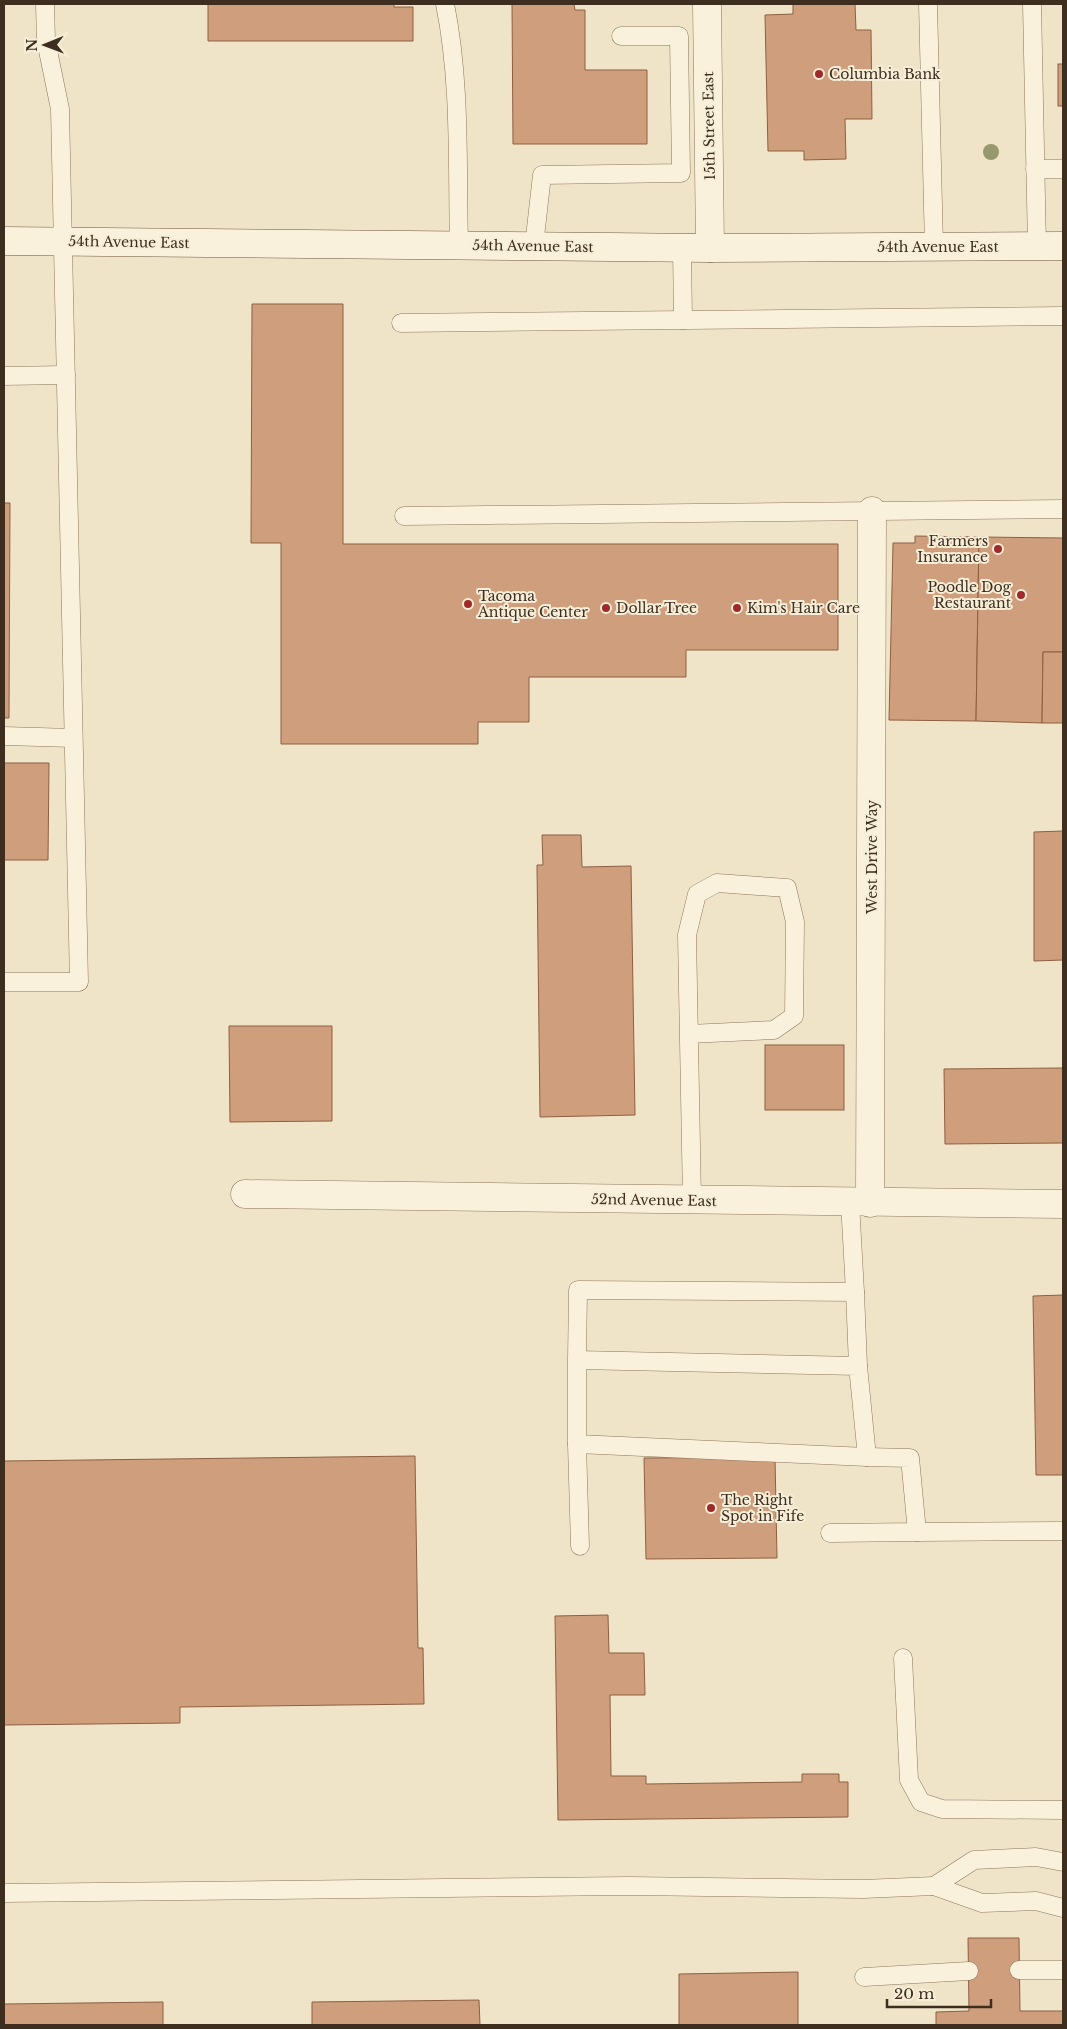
<svg xmlns="http://www.w3.org/2000/svg" width="1067" height="2029" viewBox="0 0 1067 2029" font-family="'Libre Baskerville',serif">
  <rect width="100%" height="100%" fill="#f0e4c8"/>
  <g fill="#cf9f7d" stroke="#8d5f41">
    <path d="M208 4H394V7H413V41H208Z"/>
    <path d="M512 4H574L575 10H585V70H647V144H513Z"/>
    <path d="M793 4H855L856 30H871L872 119H845L846 159 804 160V151H768L765 15 793 14Z"/>
    <rect x="1058" y="64" width="5" height="42"/>
    <path d="M252 304H343V544H838V650H686V677H529V722H478V744H281V543H251Z"/>
    <path d="M4 503H10L9 718H4Z"/>
    <path d="M915 536 979 537 976 721 889 720 893 543H915Z"/>
    <path d="M979 537 1063 538V652H1043L1042 723 976 721Z"/>
    <path d="M1043 652H1063V723H1042Z"/>
    <path d="M4 763H49L48 860H4Z"/>
    <path d="M1063 831V960L1034 961V832Z"/>
    <path d="M542 835H581L582 867 631 866 635 1115 540 1117 537 865H543Z"/>
    <path d="M229 1026H332V1121L230 1122Z"/>
    <rect x="765" y="1045" width="79" height="65"/>
    <path d="M1063 1068V1143L945 1144 944 1069Z"/>
    <path d="M1063 1295V1475H1036L1033 1296Z"/>
    <path d="M415 1456 418 1648H423L424 1704 180 1707V1723L4 1725V1461Z"/>
    <path d="M775 1457 777 1558 646 1559 644 1458Z"/>
    <path d="M608 1615 609 1653H644L645 1695H610L611 1776H646V1784L802 1782V1774H839V1782H848V1817L558 1820 555 1616Z"/>
    <path d="M968 1938H1019L1020 2011H1063V2025H936V2012L969 2011Z"/>
    <path d="M798 1972V2025H679V1974Z"/>
    <path d="M479 2000 480 2025H312V2002Z"/>
    <path d="M163 2002V2025H4V2004Z"/>
  </g>
  <g fill="none" stroke-linecap="round" stroke-linejoin="round">
    <defs>
      <g id="lane">
        <path d="M445 4C461 83 457 165 459 246"/>
        <path d="M928 4 934 247"/>
        <path d="M1032 4 1037 247"/>
        <path d="M1035 169H1063"/>
        <path d="M534 246 542 175 681 173 679 36H621"/>
        <path d="M682 248 683 320"/>
        <path d="M401 323 1063 316"/>
        <path d="M4 376 66 375"/>
        <path d="M404 516 1063 509"/>
        <path d="M4 736 73 738"/>
        <path d="M4 982H79L60 109 46 41 45 4"/>
        <path d="M689 1034 774 1030 794 1016 795 922 787 888 717 883 697 894 687 935 692 1200"/>
        <path d="M855 1292 858 1366"/>
        <path d="M577 1360V1444L867 1457 858 1366 577 1360 578 1290 855 1292 850 1202"/>
        <path d="M577 1444 580 1546"/>
        <path d="M917 1532 1063 1531"/>
        <path d="M830 1533 917 1532 910 1458 867 1457"/>
        <path d="M903 1658 909 1780 921 1802 942 1809 1063 1810"/>
        <path d="M1063 1862 1036 1857 974 1860 934 1886 982 1903 1036 1901 1063 1908"/>
        <path d="M4 1893 630 1886 863 1889 934 1886"/>
        <path d="M1019 1970H1063"/>
        <path d="M864 1977 969 1971"/>
      </g>
      <g id="street">
        <path d="M707 4 710 248"/>
        <path d="M245 1194 1063 1204"/>
        <path d="M870 1203 872 511"/>
      </g>
      <path id="secondary" d="M4 241 710 248 1063 246"/>
    </defs>
    <use href="#lane" stroke="#8d765c" stroke-width="19"/>
    <use href="#street" stroke="#8d765c" stroke-width="29"/>
    <use href="#secondary" stroke="#6f573f" stroke-width="29"/>
    <use href="#lane" stroke="#faf1dc" stroke-width="18"/>
    <use href="#street" stroke="#faf1dc" stroke-width="28"/>
    <use href="#secondary" stroke="#faf1dc" stroke-width="28"/>
  </g>
  <circle fill="#96986f" cx="991" cy="152" r="8"/>
  <g fill="#9e2a2b" stroke="#f7eed8" stroke-width="2">
    <circle cx="819" cy="74" r="5"/>
    <circle cx="998" cy="549" r="5"/>
    <circle cx="1021" cy="595" r="5"/>
    <circle cx="468" cy="604" r="5"/>
    <circle cx="606" cy="608" r="5"/>
    <circle cx="737" cy="608" r="5"/>
    <circle cx="711" cy="1508" r="5"/>
  </g>
  <g text-anchor="middle" stroke-width="4" stroke-linejoin="round" paint-order="stroke">
    <g font-size="14" fill="#3d2e20" stroke="#f7eed8" text-anchor="start">
      <text x="829" y="79">Columbia Bank</text>
      <text x="988" y="546" text-anchor="end">Farmers<tspan x="988" dy="16">Insurance</tspan></text>
      <text x="1011" y="592" text-anchor="end">Poodle Dog<tspan x="1011" dy="16">Restaurant</tspan></text>
      <text x="478" y="601">Tacoma<tspan x="478" dy="16">Antique Center</tspan></text>
      <text x="616" y="613">Dollar Tree</text>
      <text x="747" y="613">Kim's Hair Care</text>
      <text x="721" y="1505">The Right<tspan x="721" dy="16">Spot in Fife</tspan></text>
    </g>
    <g font-size="14" fill="#3d2e20" stroke="#f7eed8">
      <text transform="translate(709 126) rotate(-91)" y="5">15th Street East</text>
      <text transform="translate(129 242) rotate(1)" y="5">54th Avenue East</text>
      <text transform="translate(533 246) rotate(1)" y="5">54th Avenue East</text>
      <text x="938" y="252">54th Avenue East</text>
      <text transform="translate(872 857) rotate(-90)" y="5">West Drive Way</text>
      <text transform="translate(654 1200) rotate(1)" y="5">52nd Avenue East</text>
    </g>
  </g>
  <rect width="1067" height="2029" fill="none" stroke="#3d2e20" stroke-width="10"/>
  <g transform="translate(45 45) rotate(269)" stroke="#f7eed8" stroke-width="4" paint-order="stroke">
  <path d="M0-4L9 19L0 12L-9 19Z" fill="#3d2e20"/>
  <text y="-8" font-size="14" font-weight="bold" text-anchor="middle" fill="#3d2e20">N</text>
  </g>
  <path d="M887 1999v8h104v-8" fill="none" stroke="#3d2e20" stroke-width="2.5"/>
  <text x="894" y="1999" font-size="15" fill="#3d2e20" stroke="#f7eed8" stroke-width="4" paint-order="stroke">20 m</text>
</svg>
